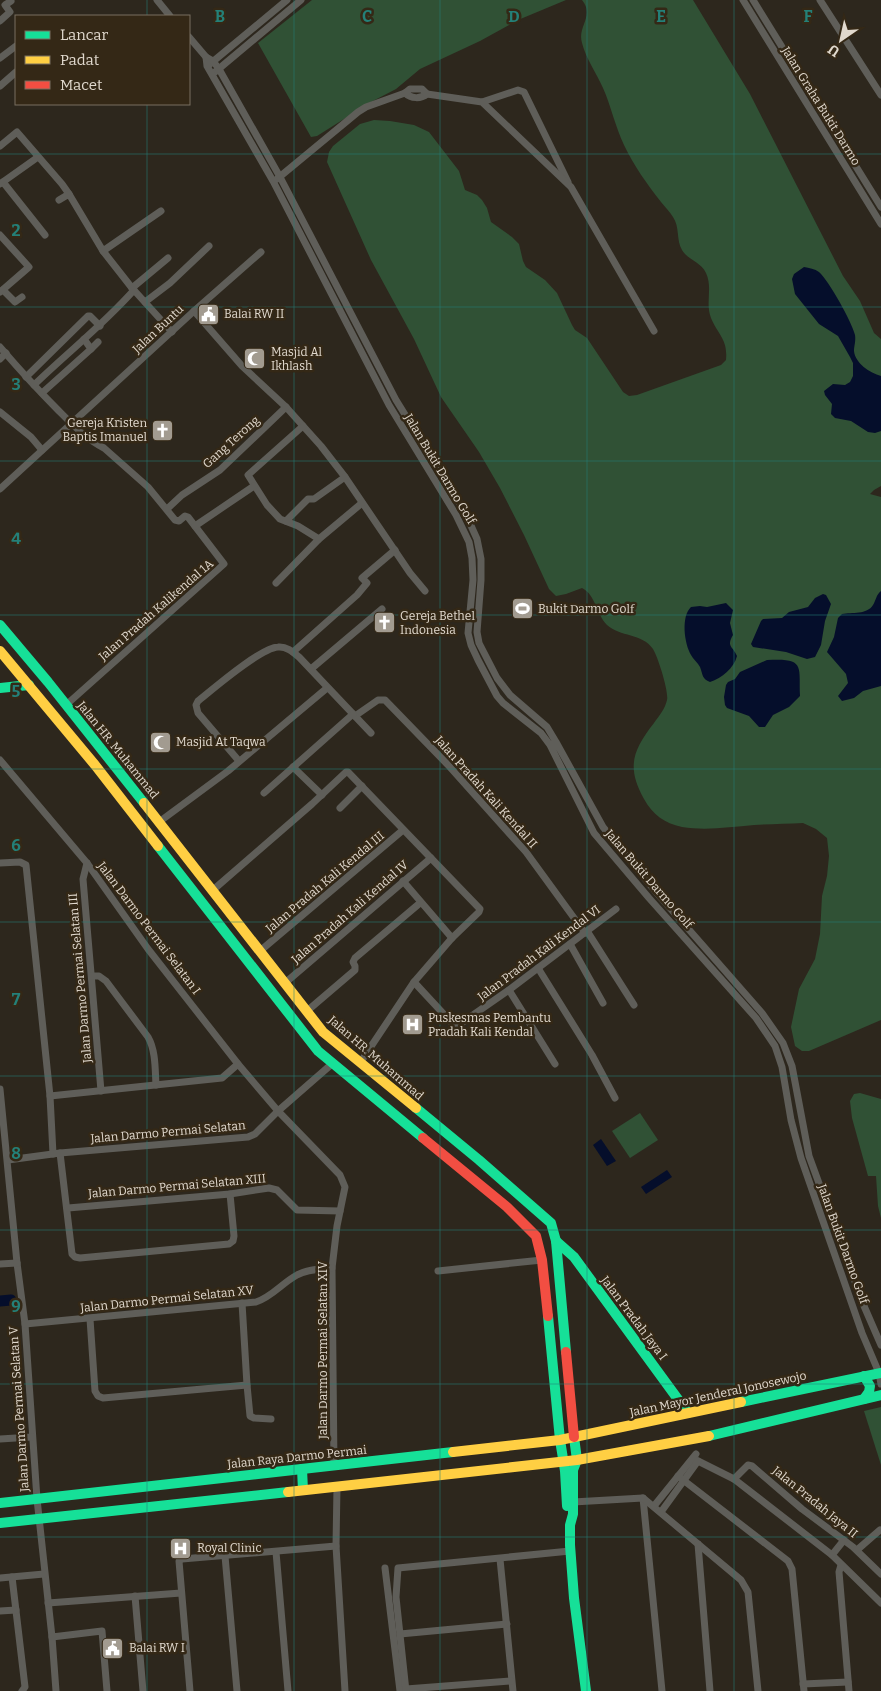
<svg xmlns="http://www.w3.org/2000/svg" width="881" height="1691" viewBox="0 0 881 1691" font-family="Bitter,serif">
  <rect width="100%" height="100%" fill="#2d271d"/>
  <g fill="#305135">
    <path d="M312 0H566L518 20 480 41 420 69 396 89 371 102 317 136 311 137 258 43Z"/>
    <path d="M582 0H693L750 94 843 276 860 301 874 333 881 339V486L874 490 870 494 881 497V1020L809 1051H802L795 1046 791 1027 799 989 815 959 820 934 822 896 827 876 829 856 827 838 816 829 803 823C787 824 770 824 754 825 730 827 706 831 682 827 664 823 653 815 644 799 626 767 633 750 654 723 659 716 665 709 667 700 669 692 658 657 653 649 642 633 620 637 607 625 596 614 596 595 582 588L566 594 556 596 549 589 524 535 500 488 479 452 441 397 414 339 371 260 327 162 329 152 333 146 360 124 374 120 390 121 414 125 429 132 459 171 465 190 477 195 482 200 487 208 491 222 512 237 519 244 523 261 526 267 545 280 557 293 572 325 575 330 587 338 623 392 629 396 637 395 721 365 726 360C728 339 718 335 711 318 705 303 713 288 706 273 701 262 688 260 682 250 676 240 680 227 673 217 670 212 665 207 661 202 647 184 634 166 624 145 615 126 611 106 603 88 596 72 586 59 582 43 577 26 595 16 582 0Z"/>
    <path d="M860 1093 881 1099V1218L878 1206 876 1176H868L852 1118 850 1101 854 1094Z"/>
    <path d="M640 1113 658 1140 630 1158 612 1131Z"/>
    <path d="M881 1407V1465L864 1411Z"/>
  </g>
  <g fill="#050e2b">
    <path d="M804 267C809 268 815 269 819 272 829 281 852 322 855 335 856 341 854 346 854 351 855 363 870 373 881 376V431L875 433 868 432 851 421 835 418 831 414 832 404 825 395 824 391 833 384 845 385 850 382 853 376V363L850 357 838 336 819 324 795 294 792 279 794 274Z"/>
    <path d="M881 591V686L863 691 854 698 842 701 838 696 848 683 846 674 827 652 834 637 838 618 842 614C852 612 867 615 873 605 876 600 876 595 881 591Z"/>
    <path d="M823 594 826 595 831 604 825 621 821 645 815 657 807 659 786 652 753 647 751 644 761 621 763 619 782 618 789 612 808 607 815 598Z"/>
    <path d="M726 603 733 610 730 623 733 635C726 647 733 646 737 656 734 668 722 678 710 682 702 679 703 675 700 667 698 663 693 659 691 655 684 643 681 616 691 607L700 606 707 607Z"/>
    <path d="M767 660C805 658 799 665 800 696L789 707 773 715 765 727H759L749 716 727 708 725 705 724 697 726 685 728 682 735 679 740 672Z"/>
    <path d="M601 1139 616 1161 607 1166 593 1145Z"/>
    <path d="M667 1170 672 1177 646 1194 641 1187Z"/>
  </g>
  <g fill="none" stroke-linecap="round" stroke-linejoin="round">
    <path stroke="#050e2b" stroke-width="11" d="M0 1301 11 1300"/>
    <g stroke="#5f5e59" stroke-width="7">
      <path d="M157 0 170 16"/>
      <path d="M743 0 881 224"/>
      <path d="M753 0 881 207"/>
      <path d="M820 0 881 95"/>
      <path d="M0 21 10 12 5 5 11 1 10 0"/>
      <path d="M189 37 206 57"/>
      <path d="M0 58 16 46"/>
      <path d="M210 64 287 0"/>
      <path d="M215 72 301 0"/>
      <path d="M0 86 16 72"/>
      <path d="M405 93C411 99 421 99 427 94"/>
      <path d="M482 102 518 90 524 92 568 182"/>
      <path d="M0 146 17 132 62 184 69 194"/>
      <path d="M277 179 358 112 366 107 405 93 410 89H422L427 94 482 102 571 187 654 331"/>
      <path d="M3 182 45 235"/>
      <path d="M0 184 38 157"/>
      <path d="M59 200 69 194 103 251 132 288 172 332"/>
      <path d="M0 235 29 267 0 292"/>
      <path d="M103 251 161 211"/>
      <path d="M132 288 168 258"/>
      <path d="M3 290 15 302 22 297"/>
      <path d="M145 302 170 283 209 246"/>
      <path d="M194 311 242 366 286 407 321 446 345 477 410 573 425 591"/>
      <path d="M0 347C18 368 37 389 57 409 72 424 86 439 104 448L148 487 175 520 179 521 185 516 188 517 224 564 66 705"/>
      <path d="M91 349 98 342"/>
      <path d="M0 359 6 353"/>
      <path d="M26 377 88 316H90L100 326"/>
      <path d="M34 385C67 353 103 325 134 290"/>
      <path d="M42 393 91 349 84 339"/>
      <path d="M0 412 31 437 42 450"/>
      <path d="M303 426 248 475 267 505 280 519 298 526 319 539"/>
      <path d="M0 489 194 311 261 252"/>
      <path d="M167 509 182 495 220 470 286 407"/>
      <path d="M286 521 308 499H314L345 477"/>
      <path d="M195 526 254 486"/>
      <path d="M276 583 319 539 362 503"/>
      <path d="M293 652 357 595 367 583 362 578 395 550"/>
      <path d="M311 669 382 609"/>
      <path d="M355 716 378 700H385L448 765 526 852 585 933"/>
      <path d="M0 760 87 863 148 949 238 1064 278 1111 340 1175 345 1187 337 1226 332 1268 334 1465"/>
      <path d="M239 761 198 713 196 705 198 701C213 689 260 648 278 647 286 646 293 652 299 657L371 733"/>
      <path d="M293 767 322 795"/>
      <path d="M264 793 353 714"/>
      <path d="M340 808 362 786"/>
      <path d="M159 822 228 771 327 688"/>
      <path d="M0 863 20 862 26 865 50 1096 53 1154"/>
      <path d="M87 863 83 879 101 1091"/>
      <path d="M403 881 452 938"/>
      <path d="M213 890 312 804 346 772H348L480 909 479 912 452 938 414 982 360 1063"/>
      <path d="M587 931 634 1005"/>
      <path d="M570 944 603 1003"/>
      <path d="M260 951 403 830"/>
      <path d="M538 968 592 1055 615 1098"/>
      <path d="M92 976H99L106 981 148 1037C156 1051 155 1070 156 1085"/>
      <path d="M414 982 452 1023 455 1025 460 1024 509 990 616 909"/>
      <path d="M285 983 431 858"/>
      <path d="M509 990 555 1064"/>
      <path d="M307 1011 355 970V966L353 962 355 958 420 903"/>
      <path d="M0 1089 17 1263 25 1324 37 1499 52 1637 56 1691"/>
      <path d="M50 1096 222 1078 238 1064"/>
      <path d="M60 1153 72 1254 75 1257 80 1258 229 1244 233 1241 234 1236 230 1194"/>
      <path d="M8 1160 60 1153 248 1137 255 1134 278 1111 333 1063"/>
      <path d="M68 1208 230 1194 269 1188 277 1190 297 1210 340 1211"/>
      <path d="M0 1264 17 1263"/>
      <path d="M438 1271 542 1260"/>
      <path d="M242 1303 247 1385 250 1416 254 1418 271 1419"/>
      <path d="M90 1319 95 1391 98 1396 103 1398 247 1385"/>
      <path d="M25 1324 256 1302C272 1297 282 1283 297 1275 307 1269 321 1269 332 1268"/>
      <path d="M881 1345 864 1306 809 1156 792 1066 783 1043 762 1013 656 892 603 827 556 742 547 727 510 695 497 678 479 643 477 632 481 580V559L477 539 464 510 396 400 280 177 219 69 213 61 206 57 207 66 273 181 389 405 456 515 469 542 472 558 473 580 468 633 471 645 478 660 497 696 503 703 541 733 550 745 594 833 649 898 756 1018 775 1046 782 1067 791 1120 801 1158 862 1333 879 1373 881 1384"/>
      <path d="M0 1439 32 1437"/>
      <path d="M698 1461 734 1479 832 1555 881 1603"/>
      <path d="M678 1476 788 1561 792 1569 804 1691"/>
      <path d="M734 1479 748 1465 752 1466 802 1509 853 1547 881 1574"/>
      <path d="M337 1487 336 1546 345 1691"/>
      <path d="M643 1498 662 1691"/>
      <path d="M573 1502 643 1498 741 1580 748 1592 758 1691"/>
      <path d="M654 1506 696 1454"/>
      <path d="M661 1512 698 1461"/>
      <path d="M698 1544 710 1691"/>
      <path d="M857 1550 880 1530"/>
      <path d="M276 1552 288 1691"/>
      <path d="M832 1555 844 1540"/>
      <path d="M225 1556 237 1691"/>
      <path d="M500 1559 513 1691"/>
      <path d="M841 1565 839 1572 849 1691"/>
      <path d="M385 1568 400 1691"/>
      <path d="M12 1577 25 1687 22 1691"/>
      <path d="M0 1578 44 1574"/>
      <path d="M135 1596 143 1691"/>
      <path d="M48 1603 181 1593"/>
      <path d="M0 1611 16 1610"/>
      <path d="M400 1634 507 1624"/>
      <path d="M52 1637 102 1631 107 1691"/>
      <path d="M803 1684 848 1682"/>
      <path d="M406 1689 511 1681"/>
      <path d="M190 1691 179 1561 182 1559 336 1546"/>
      <path d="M406 1691 396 1597 398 1568 570 1551"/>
    </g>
    <g stroke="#16e098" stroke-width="10">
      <path d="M0 625 48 682 144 803"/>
      <path d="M0 688 29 685"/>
      <path d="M158 846 318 1051 423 1138"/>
      <path d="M416 1108 479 1160 551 1223 556 1241 566 1352"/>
      <path d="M556 1241 574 1257 688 1413"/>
      <path d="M548 1316 560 1440"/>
      <path d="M864 1376 870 1386 869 1392 864 1399"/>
      <path d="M741 1402 881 1373"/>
      <path d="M709 1436 881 1395"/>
      <path d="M574 1437 577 1460 573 1470V1514L570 1525V1545L574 1598 586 1691"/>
      <path d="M560 1440 565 1471 567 1506"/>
      <path d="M302 1469 303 1490"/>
      <path d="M0 1503 453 1452"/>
      <path d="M0 1523 288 1492"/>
    </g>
    <g stroke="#ffcf43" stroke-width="10">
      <path d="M0 651 95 765 158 846"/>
      <path d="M144 803 323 1032 416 1108"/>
      <path d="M453 1452 560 1440 741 1402"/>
      <path d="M288 1492 577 1460 709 1436"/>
    </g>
    <g stroke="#f24e42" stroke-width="10">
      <path d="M423 1138 507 1207 536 1236 542 1260 548 1316"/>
      <path d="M566 1352 574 1437"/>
    </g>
  </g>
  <path fill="none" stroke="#248078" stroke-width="1" stroke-opacity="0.55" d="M147 0V16M294 0V1691M440 0V1691M587 0V1691M734 0V1691M147 104V1691M0 154H881M0 307H881M0 461H881M0 615H881M0 769H881M0 922H881M0 1076H881M0 1230H881M0 1384H881M0 1537H881"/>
  <defs>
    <symbol id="civic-square" viewBox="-11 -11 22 22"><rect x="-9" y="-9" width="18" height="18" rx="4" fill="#a29b90" stroke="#342816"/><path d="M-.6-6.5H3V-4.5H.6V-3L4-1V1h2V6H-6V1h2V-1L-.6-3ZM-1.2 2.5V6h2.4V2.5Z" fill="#fff"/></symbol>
    <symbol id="mosque-square" viewBox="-11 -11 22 22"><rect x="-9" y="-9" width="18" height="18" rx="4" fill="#a29b90" stroke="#342816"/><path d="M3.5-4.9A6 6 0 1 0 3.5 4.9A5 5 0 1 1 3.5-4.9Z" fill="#fff"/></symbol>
    <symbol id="church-square" viewBox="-11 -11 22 22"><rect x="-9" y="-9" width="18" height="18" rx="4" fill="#a29b90" stroke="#342816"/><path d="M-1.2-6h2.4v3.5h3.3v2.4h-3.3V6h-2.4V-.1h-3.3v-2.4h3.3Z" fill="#fff"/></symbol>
    <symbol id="stadium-square" viewBox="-11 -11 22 22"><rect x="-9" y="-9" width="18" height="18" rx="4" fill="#a29b90" stroke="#342816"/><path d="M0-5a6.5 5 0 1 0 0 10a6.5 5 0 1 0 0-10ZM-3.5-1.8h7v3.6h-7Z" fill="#fff"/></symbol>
    <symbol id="hospital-square" viewBox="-11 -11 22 22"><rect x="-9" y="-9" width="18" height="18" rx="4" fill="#a29b90" stroke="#342816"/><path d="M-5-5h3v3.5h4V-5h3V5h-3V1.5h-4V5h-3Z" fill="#fff"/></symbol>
  </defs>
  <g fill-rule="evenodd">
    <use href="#civic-square" x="196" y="302" width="25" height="25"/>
    <use href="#mosque-square" x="242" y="346" width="25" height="25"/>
    <use href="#church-square" x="150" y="418" width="25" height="25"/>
    <use href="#stadium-square" x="510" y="596" width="25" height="25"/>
    <use href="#church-square" x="372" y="610" width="25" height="25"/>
    <use href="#mosque-square" x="148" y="730" width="25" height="25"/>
    <use href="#hospital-square" x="400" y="1012" width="25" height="25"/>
    <use href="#hospital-square" x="168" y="1536" width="25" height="25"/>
    <use href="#civic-square" x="100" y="1636" width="25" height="25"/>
  </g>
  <g text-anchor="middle" stroke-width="5" stroke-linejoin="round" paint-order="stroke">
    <g font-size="12" fill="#e1d9ce" stroke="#342816">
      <text transform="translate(821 106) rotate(58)" y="4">Jalan Graha Bukit Darmo</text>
      <text transform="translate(158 329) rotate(-43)" y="4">Jalan Buntu</text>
      <text transform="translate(231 442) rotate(-42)" y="4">Gang Terong</text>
      <text transform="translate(440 469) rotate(59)" y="4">Jalan Bukit Darmo Golf</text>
      <text transform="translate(156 610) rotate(-41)" y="4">Jalan Pradah Kalikendal 1A</text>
      <text transform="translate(118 750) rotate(51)" y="4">Jalan HR. Muhammad</text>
      <text transform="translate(486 792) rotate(48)" y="4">Jalan Pradah Kali Kendal II</text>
      <text transform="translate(649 879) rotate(49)" y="4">Jalan Bukit Darmo Golf</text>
      <text transform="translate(325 882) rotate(-40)" y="4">Jalan Pradah Kali Kendal III</text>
      <text transform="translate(350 912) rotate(-41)" y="4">Jalan Pradah Kali Kendal IV</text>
      <text transform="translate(149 928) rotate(53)" y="4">Jalan Darmo Permai Selatan I</text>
      <text transform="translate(539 953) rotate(-37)" y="4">Jalan Pradah Kali Kendal VI</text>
      <text transform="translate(80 978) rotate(-95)" y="4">Jalan Darmo Permai Selatan III</text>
      <text transform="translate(376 1058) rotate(41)" y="4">Jalan HR. Muhammad</text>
      <text transform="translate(168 1132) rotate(-5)" y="4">Jalan Darmo Permai Selatan</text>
      <text transform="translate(177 1186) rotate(-5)" y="4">Jalan Darmo Permai Selatan XIII</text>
      <text transform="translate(843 1244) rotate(70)" y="4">Jalan Bukit Darmo Golf</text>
      <text transform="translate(167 1299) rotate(-6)" y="4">Jalan Darmo Permai Selatan XV</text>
      <text transform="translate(634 1318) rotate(53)" y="4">Jalan Pradah Jaya I</text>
      <text transform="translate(323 1350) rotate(-90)" y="4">Jalan Darmo Permai Selatan XIV</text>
      <text transform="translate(718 1394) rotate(-12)" y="4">Jalan Mayor Jenderal Jonosewojo</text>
      <text transform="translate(19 1409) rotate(-94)" y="4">Jalan Darmo Permai Selatan V</text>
      <text transform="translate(297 1457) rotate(-6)" y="4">Jalan Raya Darmo Permai</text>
      <text transform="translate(815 1502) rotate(39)" y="4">Jalan Pradah Jaya II</text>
    </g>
    <g font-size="12" fill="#e1d9ce" stroke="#342816" text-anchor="start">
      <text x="224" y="318">Balai RW II</text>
      <text x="271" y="356">Masjid Al<tspan x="271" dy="14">Ikhlash</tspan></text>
      <text x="147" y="427" text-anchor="end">Gereja Kristen<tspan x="147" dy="14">Baptis Imanuel</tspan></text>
      <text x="538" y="613">Bukit Darmo Golf</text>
      <text x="400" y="620">Gereja Bethel<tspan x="400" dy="14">Indonesia</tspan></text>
      <text x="176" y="746">Masjid At Taqwa</text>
      <text x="428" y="1022">Puskesmas Pembantu<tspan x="428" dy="14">Pradah Kali Kendal</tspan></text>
      <text x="197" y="1552">Royal Clinic</text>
      <text x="129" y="1652">Balai RW I</text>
    </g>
  </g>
  <g font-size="16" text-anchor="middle" font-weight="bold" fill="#248078" stroke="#342816" stroke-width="5" stroke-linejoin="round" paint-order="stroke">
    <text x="220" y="22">B</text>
    <text x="367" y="22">C</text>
    <text x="514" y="22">D</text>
    <text x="661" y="22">E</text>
    <text x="808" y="22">F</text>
    <text x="16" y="236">2</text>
    <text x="16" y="390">3</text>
    <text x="16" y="544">4</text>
    <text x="16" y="697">5</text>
    <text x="16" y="851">6</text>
    <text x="16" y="1005">7</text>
    <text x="16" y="1159">8</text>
    <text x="16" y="1312">9</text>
  </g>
  <rect x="15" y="15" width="175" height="90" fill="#342816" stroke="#796f60"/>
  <rect x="25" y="31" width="25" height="8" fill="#16e098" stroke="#796f60"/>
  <text x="60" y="40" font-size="15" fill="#e1d9ce">Lancar</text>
  <rect x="25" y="56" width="25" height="8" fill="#ffcf43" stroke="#796f60"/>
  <text x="60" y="65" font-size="15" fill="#e1d9ce">Padat</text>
  <rect x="25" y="81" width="25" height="8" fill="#f24e42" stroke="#796f60"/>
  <text x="60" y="90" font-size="15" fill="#e1d9ce">Macet</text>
  <g transform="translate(841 40) rotate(214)" stroke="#342816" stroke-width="4" paint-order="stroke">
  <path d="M0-4L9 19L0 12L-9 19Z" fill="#e1d9ce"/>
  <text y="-8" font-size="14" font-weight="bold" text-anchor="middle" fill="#e1d9ce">U</text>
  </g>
</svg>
